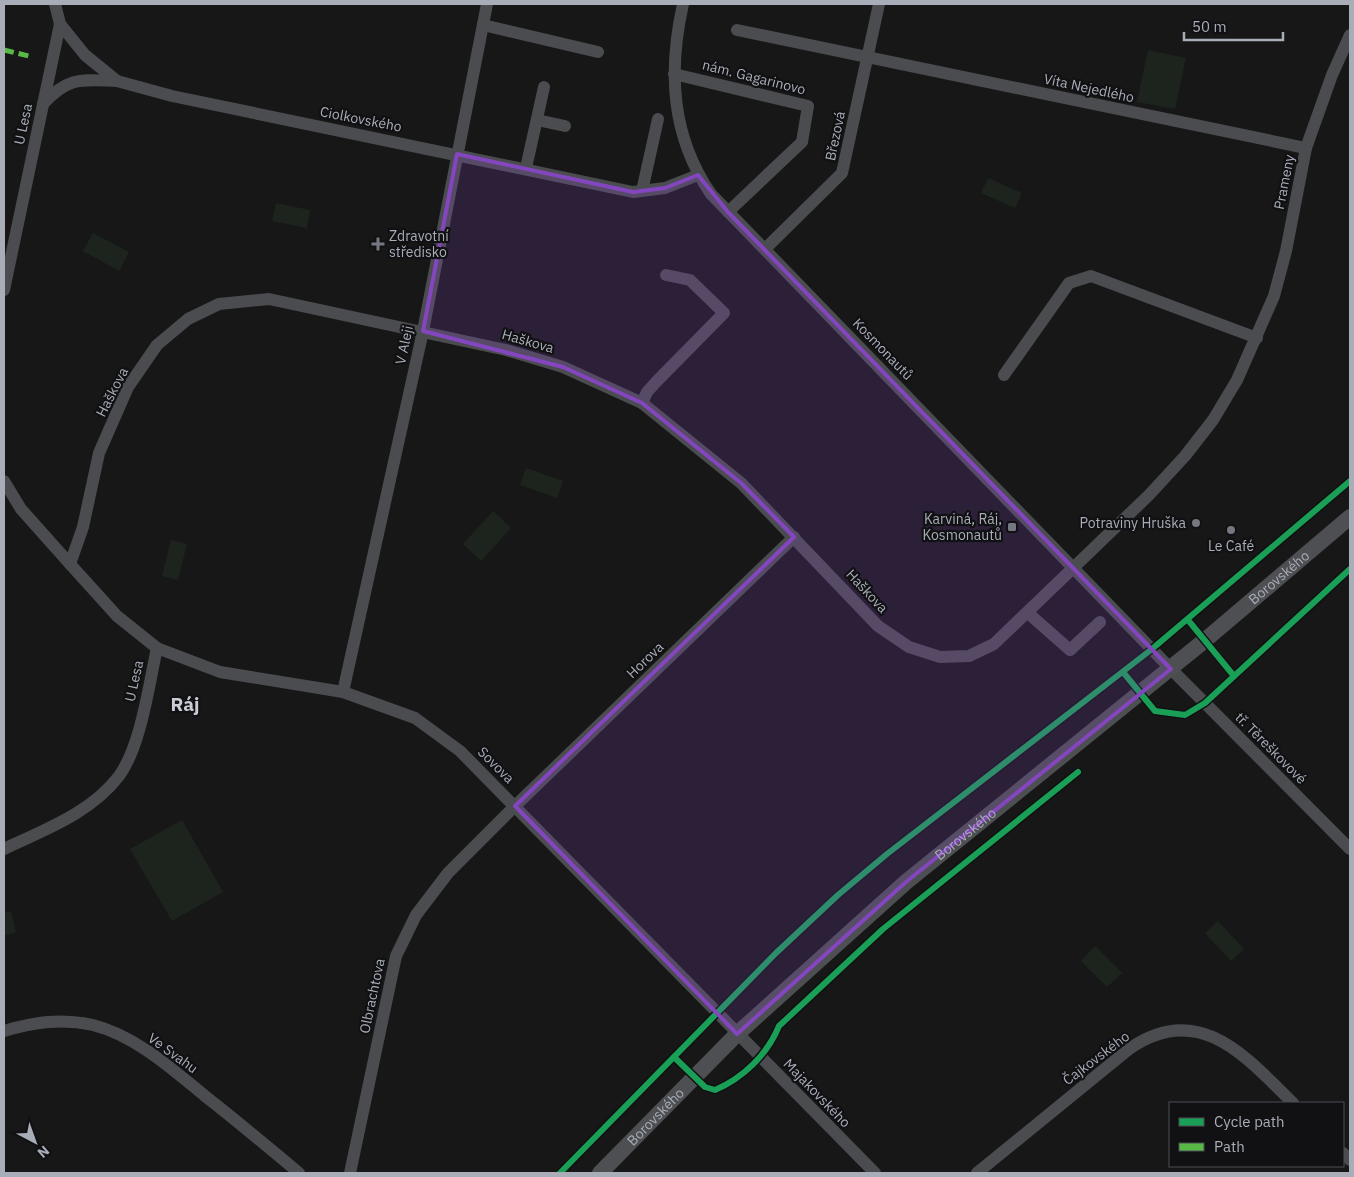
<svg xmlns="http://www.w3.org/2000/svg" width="1354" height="1177" viewBox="0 0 1354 1177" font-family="'IBM Plex Sans',sans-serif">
  <rect width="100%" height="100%" fill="#171717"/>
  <g fill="#1d241e">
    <path d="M1148 50 1186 58 1175 109 1137 102Z"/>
    <path d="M988 178 1022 193 1015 208 981 193Z"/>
    <path d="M276 203 310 210 307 228 272 221Z"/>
    <path d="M93 233 129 252 119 271 83 251Z"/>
    <path d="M526 468 563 481 557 498 520 485Z"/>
    <path d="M493 511 511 528 481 561 463 544Z"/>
    <path d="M171 540 187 544 178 580 162 576Z"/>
    <path d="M182 820 223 892 172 921 130 849Z"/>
    <path d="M11 911 16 933 4 935V913Z"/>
    <path d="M1218 921 1244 949 1231 961 1205 933Z"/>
    <path d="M1095 946 1122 973 1107 987 1081 961Z"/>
  </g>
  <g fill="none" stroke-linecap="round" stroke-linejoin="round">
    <g stroke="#4b4c50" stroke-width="12">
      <path d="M55 4 60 24 85 55 117 81 172 96 633 192 665 188 698 175"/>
      <path d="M683 4C668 71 671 136 711 194L1171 669 1350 849"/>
      <path d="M483 25 598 52"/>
      <path d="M737 30 1306 148"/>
      <path d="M674 74 808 106 802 142 728 212"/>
      <path d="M43 104C69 76 81 80 117 81"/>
      <path d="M537 120 565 126"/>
      <path d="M526 168 544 87"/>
      <path d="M642 191 658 119"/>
      <path d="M765 249 842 173 879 4"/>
      <path d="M4 290 60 24"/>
      <path d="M1004 375 1069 283 1091 276 1257 338"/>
      <path d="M642 403 647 392 657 381 724 313 690 280 666 275"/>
      <path d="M4 481 21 509 70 564 117 616 157 648 220 672 343 692 415 718 460 751 875 1173"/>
      <path d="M70 564 83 527 99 453 128 387 157 345 188 319 219 304 269 299 506 350 563 367 642 403 741 483 878 626 909 647 940 657 969 656 994 644 1149 495 1185 456 1213 420 1237 380 1274 296 1286 251 1306 148 1332 75 1350 35"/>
      <path d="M1028 613 1070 650 1100 622"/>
      <path d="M343 692 423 331 487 4"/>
      <path d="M4 849C44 830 91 813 119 776 141 746 149 684 157 648"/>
      <path d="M4 1031C34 1022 62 1018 93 1025 136 1036 172 1069 205 1096 237 1121 268 1147 299 1173"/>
      <path d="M1343 1153 1350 1160"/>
      <path d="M350 1173 396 956 416 915 448 873 515 806 794 537"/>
      <path d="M977 1173 1129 1049C1199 1000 1246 1057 1293 1103"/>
    </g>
    <path stroke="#4d4f52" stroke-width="16" id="s1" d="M600 1173 737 1034 906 882 1204 641 1350 517"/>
    <path stroke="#58b947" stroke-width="5" stroke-dasharray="10 5" stroke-linecap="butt" d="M4 50 33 57"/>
    <defs>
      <g id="cycleway">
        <path d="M1188 620 1234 676"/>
        <path d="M1123 672 1155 711 1185 715 1205 703 1350 569"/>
        <path d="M674 1057 705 1087 715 1090C743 1078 767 1055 779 1026L883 929 1078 772"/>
        <path d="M560 1173 776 953 838 895 887 854 1152 649 1350 481"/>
      </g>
    </defs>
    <use href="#cycleway" stroke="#111113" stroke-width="9"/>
    <use href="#cycleway" stroke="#1a9f57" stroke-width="6"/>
  </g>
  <path fill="#8446be" fill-opacity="0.2" stroke="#8446be" stroke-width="4" stroke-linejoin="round" d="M457 154 633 192 665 188 698 175 728 212 1171 669 906 882 737 1034 515 806 794 537 741 483 642 403 563 367 423 331Z"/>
  <g fill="#757880" stroke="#111113" stroke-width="2">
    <path d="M375.5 236.5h5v5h5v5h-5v5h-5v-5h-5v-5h5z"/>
    <circle cx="1196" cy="523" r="5"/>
    <rect x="1007" y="522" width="10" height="10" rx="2.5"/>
    <circle cx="1231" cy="530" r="5"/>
  </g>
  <g text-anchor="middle" stroke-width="4.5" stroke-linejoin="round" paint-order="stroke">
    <g font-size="14" fill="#a8adb8" stroke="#111113">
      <text transform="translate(754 77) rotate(14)" y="5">nám. Gagarinovo</text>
      <text transform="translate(1089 88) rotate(12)" y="5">Víta Nejedlého</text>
      <text transform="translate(361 119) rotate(11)" y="5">Ciolkovského</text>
      <text transform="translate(23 124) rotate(-78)" y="5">U Lesa</text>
      <text transform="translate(835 136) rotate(-78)" y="5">Březová</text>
      <text transform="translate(1284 182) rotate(-79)" y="5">Prameny</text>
      <text transform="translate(528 341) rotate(16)" y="5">Haškova</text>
      <text transform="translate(404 345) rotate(-78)" y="5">V Aleji</text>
      <text transform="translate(883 349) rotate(46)" y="5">Kosmonautů</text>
      <text transform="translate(112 392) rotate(-63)" y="5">Haškova</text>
      <text dy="5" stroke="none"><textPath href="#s1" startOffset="904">Borovského</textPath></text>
      <text transform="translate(867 591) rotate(47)" y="5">Haškova</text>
      <text transform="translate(645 660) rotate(-44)" y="5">Horova</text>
      <text transform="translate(134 681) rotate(-77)" y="5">U Lesa</text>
      <text transform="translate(1271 748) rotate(45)" y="5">tř. Těreškovové</text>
      <text transform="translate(496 765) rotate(45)" y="5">Sovova</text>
      <text dy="5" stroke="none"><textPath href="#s1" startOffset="499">Borovského</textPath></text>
      <text transform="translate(372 996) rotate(-78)" y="5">Olbrachtova</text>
      <text transform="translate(173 1053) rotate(36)" y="5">Ve Svahu</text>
      <text transform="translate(1096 1058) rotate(-37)" y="5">Čajkovského</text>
      <text transform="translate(817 1093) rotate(46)" y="5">Majakovského</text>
      <text dy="5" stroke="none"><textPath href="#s1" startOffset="79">Borovského</textPath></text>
    </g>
    <g font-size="14" fill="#a8adb8" stroke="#111113" text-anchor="end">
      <text x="389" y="241" text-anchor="start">Zdravotní<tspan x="389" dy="16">středisko</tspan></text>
      <text x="1002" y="524">Karviná, Ráj,<tspan x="1002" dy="16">Kosmonautů</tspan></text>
      <text x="1186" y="528">Potraviny Hruška</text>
      <text x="1231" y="551" text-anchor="middle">Le Café</text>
    </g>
    <g font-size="19" font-weight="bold" fill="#c9ccd4" stroke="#111113">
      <text x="185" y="711">Ráj</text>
    </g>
  </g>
  <rect width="1354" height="1177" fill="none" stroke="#a8adb8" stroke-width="10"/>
  <rect x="1169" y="1102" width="175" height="65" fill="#111113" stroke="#4d4f55"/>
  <rect x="1179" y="1118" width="25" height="8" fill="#1a9f57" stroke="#4d4f55"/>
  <text x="1214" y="1127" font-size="15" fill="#a8adb8">Cycle path</text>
  <rect x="1179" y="1143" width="25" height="8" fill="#58b947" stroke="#4d4f55"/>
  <text x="1214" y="1152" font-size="15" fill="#a8adb8">Path</text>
  <g transform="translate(35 1142) rotate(139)" stroke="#111113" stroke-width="4" paint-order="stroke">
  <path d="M0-4L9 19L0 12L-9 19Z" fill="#a8adb8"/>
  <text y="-8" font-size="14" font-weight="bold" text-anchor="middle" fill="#a8adb8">N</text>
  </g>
  <path d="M1184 32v8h99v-8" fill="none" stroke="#a8adb8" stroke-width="2.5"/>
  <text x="1192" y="32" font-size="15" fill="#a8adb8" stroke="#111113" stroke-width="4" paint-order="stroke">50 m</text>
</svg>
